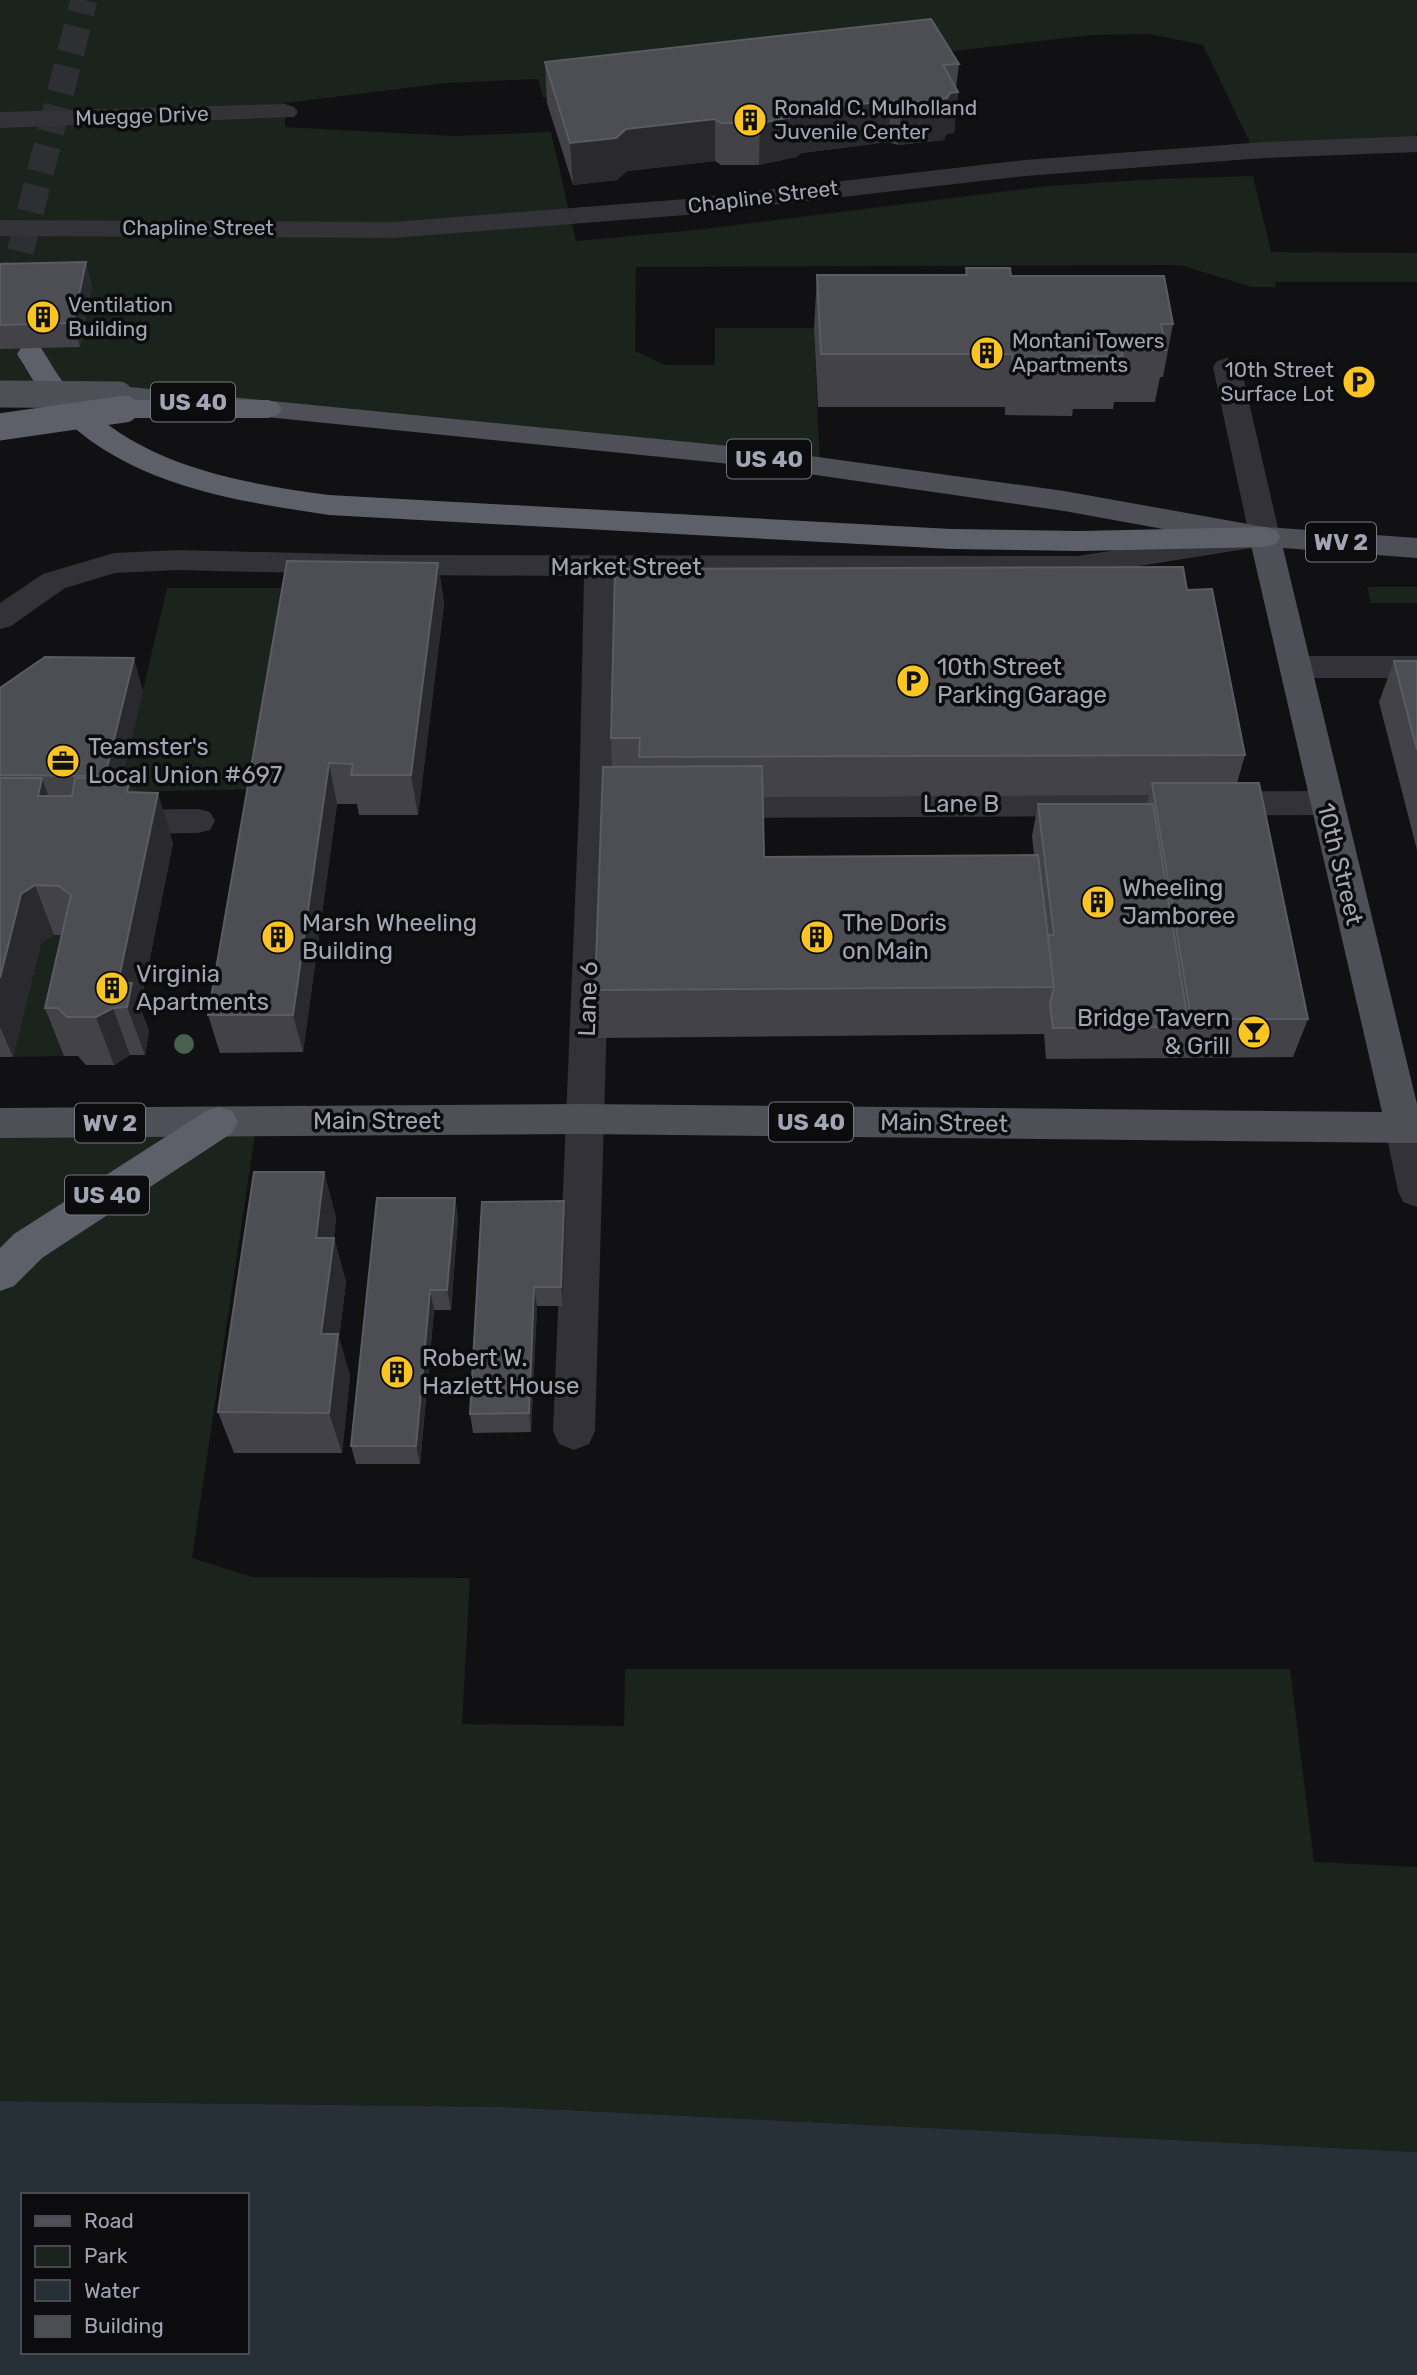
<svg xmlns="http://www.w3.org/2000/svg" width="1417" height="2375" viewBox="0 0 1417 2375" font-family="Rubik,sans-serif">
  <rect width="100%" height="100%" fill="#111113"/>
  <g fill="#1b231d">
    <path d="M0 0H1417V132L1410 144 1254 151 1203 45 1149 34 1092 35 543 98 538 79 446 83 285 103V127L454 136 551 132 576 241 696 230 1048 186 1159 179 1253 176 1271 252 1417 253V282H1275L1276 287H1251L1181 265 636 267 635 351 665 365H715V328H814L820 466 760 458 0 394Z"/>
    <path d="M1367 587H1417V603H1371Z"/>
    <path d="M167 588H299L263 789 119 792Z"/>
    <path d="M54 935H78L89 945 64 1056 13 1057 41 943Z"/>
    <path d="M257 1121 192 1558 252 1577 470 1578 462 1724 624 1726 625 1669H1290L1314 1862 1417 1867V2152L503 2107 0 2101V1123Z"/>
  </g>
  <path fill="#272f37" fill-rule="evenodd" d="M0 2101 503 2107 1417 2152V2375H0ZM23 2195H247V2352H23Z"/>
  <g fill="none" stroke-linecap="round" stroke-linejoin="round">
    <path stroke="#2e2f33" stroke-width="27" stroke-dasharray="27 14" stroke-linecap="butt" d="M0 331 84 0"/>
    <g fill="#323238" fill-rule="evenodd">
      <path d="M285 104 294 107 298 112 294 117 0 128V112Z"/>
      <path d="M1417 136V152L1264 158 1025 176 686 215 393 238 0 236V220L393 222 686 199 1025 160 1264 142Z"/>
      <path d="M1227 358 1237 361 1241 367 1280 537 1276 544 1077 576H615L613 806 595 1431 589 1444 574 1450 559 1444 553 1431 579 806 584 576 383 575 178 570 115 573 65 588 11 626 0 629V603L43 574 114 553 178 550 383 555 1077 556 1248 530 1213 367 1217 361Z"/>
      <path d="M1295 656H1417V678H1295L1284 675 1279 667 1284 659Z"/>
      <path d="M1325 791 1337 794 1342 803 1337 812 1325 815 711 818 699 815 694 806 699 797 711 794Z"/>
      <path d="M198 809 210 812 215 821 210 830 198 833 114 834 102 831 97 822 102 813 114 810Z"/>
      <path d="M1404 1113 1417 1117V1207L1403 1202 1398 1191 1385 1128 1391 1117Z"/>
    </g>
    <path fill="#4e4f57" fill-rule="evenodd" d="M119 386 760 449 1064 491 1265 527 1417 538V558L1283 548 1417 1104V1143L583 1134 0 1138V1108L583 1104 1382 1112 1251 545 1064 511 760 467 109 401 105 395 109 389Z"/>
    <g fill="#5e6069" fill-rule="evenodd">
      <path d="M31 345 41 348C50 361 57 376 68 388 135 465 234 482 329 495L951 529 1080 531 1265 527 1276 530 1280 537 1276 544 1265 547 1080 551 951 549 329 515C229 500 115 483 46 399 35 385 27 369 17 354L21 348Z"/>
      <path d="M125 400H268L278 403 282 409 278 415 268 418H125L115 415 111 409 115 403Z"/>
      <path d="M219 1107 232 1111 238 1122 232 1133 42 1258 14 1286 0 1291V1248L14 1234 206 1111Z"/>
    </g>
    <path stroke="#4e4f57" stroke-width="27" d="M0 394 119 395"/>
    <path stroke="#5e6069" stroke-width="27" d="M0 427 125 409"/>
  </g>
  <circle fill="#49604e" cx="184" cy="1044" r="10"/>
  <g fill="#424248" fill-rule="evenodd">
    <path d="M545 62 959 64 956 89 958 92 954 133 946 134 944 140 898 145 888 142 801 153 796 157 759 165H721L715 161 627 171 617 180 573 185 547 103Z"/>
    <path d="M0 264 92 286 80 347 0 349Z"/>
    <path d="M966 268 1011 276 1173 324 1163 377H1160L1155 402H1114L1113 409H1073L1072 416 1005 415V407H818L814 328 817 275H965Z"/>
    <path d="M287 561 438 563 444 604 418 815H359L357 804H337L303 1052 220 1053 208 1015Z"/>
    <path d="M1187 590 1245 755 1237 783 1308 1019 1293 1057 1046 1059 1044 1034 598 1038 595 990 612 767 611 738ZM1149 795 1147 804H1038L1032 836 1034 855 764 857 762 797Z"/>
    <path d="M1394 661H1417V850L1379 702Z"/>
    <path d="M0 688 143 691 122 778 173 843 140 1007 149 1031 145 1055H130L114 1065H86L78 1056H64L45 1008 62 935H54L41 943 13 1057H0Z"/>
    <path d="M324 1172 336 1218 334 1238 346 1282 339 1338 350 1376 342 1453H234L218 1412Z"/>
    <path d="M455 1198 458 1218 451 1310H434L420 1464H356L351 1446Z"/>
    <path d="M566 1221 563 1306H537L531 1432 473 1433 470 1414Z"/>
  </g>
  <g fill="#2a2a2e">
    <path d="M958 92 954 133 946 134 944 140 898 145 902 104Z"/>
    <path d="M891 100 888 142 801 153 796 157 759 165 760 123 803 112Z"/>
    <path d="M715 119V161L627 171 617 180 573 185 570 143 626 129Z"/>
    <path d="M86 262 92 286 80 347 73 323Z"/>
    <path d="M438 563 444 604 418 815 411 775Z"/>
    <path d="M134 658 143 691 115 809 105 776Z"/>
    <path d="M329 763 337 804 303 1052 293 1015Z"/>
    <path d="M42 778 60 829 38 796Z"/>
    <path d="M130 778 145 829 127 792Z"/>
    <path d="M158 793 173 843 140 1007 149 1031 145 1055 118 983Z"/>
    <path d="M35 885 54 935 41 943 13 1057 0 1027V978L21 894Z"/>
    <path d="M113 1008 130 1055 114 1065 96 1017Z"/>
    <path d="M324 1172 336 1218 330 1267 334 1238 346 1282 339 1338 350 1376 342 1453 329 1413 321 1334 316 1238Z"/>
    <path d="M455 1198 458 1218 451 1310 447 1290Z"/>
    <path d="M564 1201 566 1221 563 1306 561 1287Z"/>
    <path d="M534 1287 537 1306 531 1432 529 1413Z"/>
    <path d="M430 1290 434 1310 420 1464 416 1446Z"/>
  </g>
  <g fill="#4d4d54" stroke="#5a5b63" stroke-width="2">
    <path d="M931 19 959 64 943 65 958 92 950 93 947 98 902 104 891 100 803 112 797 116 760 123H721L715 119 626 129 616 138 570 143 545 62Z"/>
    <path d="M86 262 73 323 0 325V264Z"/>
    <path d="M966 268H1010L1011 276H1164L1173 324H1161L1166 350H1121L1123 356H1080V363H1013L1012 354H821L817 275H967Z"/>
    <path d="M287 561 438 563 411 775H351L353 764 329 763 293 1015H208Z"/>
    <path d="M1183 567 1187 590 1212 589 1245 755 639 757 640 738H611L615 569Z"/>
    <path d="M45 657 134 658 105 776 0 775V688Z"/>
    <path d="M1394 661H1417V750Z"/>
    <path d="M762 766 764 857 1038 855 1054 987 595 990 603 767Z"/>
    <path d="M0 778H42L38 796H72L75 778H130L127 792 158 793 118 983H132L127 1007 113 1008 96 1017H67L58 1008H45L71 895 59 886 35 885 21 894 0 978Z"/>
    <path d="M1152 783H1259L1308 1019H1191Z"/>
    <path d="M1038 804H1153L1189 1027 1053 1028 1050 1004 1054 987 1048 935H1054Z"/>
    <path d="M254 1172H324L316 1238H334L321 1334H338L329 1413 218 1412Z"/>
    <path d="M377 1198H455L447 1290H430L416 1446H351Z"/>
    <path d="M564 1201 561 1287H534L529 1413 470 1414 482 1202Z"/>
  </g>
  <defs>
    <symbol id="building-disc" viewBox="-11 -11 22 22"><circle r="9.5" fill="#fac422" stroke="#0c0c0e"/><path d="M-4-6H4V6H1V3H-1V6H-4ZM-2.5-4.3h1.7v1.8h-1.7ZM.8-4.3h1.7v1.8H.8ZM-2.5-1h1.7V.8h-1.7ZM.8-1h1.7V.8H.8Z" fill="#111"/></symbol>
    <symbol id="parking-disc" viewBox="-11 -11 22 22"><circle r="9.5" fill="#fac422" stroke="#0c0c0e"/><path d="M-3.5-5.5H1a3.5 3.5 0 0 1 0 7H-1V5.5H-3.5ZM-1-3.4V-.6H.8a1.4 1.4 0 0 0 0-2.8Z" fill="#111"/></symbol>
    <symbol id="office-disc" viewBox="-11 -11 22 22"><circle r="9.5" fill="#fac422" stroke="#0c0c0e"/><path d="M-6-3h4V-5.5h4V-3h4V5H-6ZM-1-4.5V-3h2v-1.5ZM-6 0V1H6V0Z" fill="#111"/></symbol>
    <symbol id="bar-disc" viewBox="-11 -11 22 22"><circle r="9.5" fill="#fac422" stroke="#0c0c0e"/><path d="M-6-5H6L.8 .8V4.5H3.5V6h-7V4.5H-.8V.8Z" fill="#111"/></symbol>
  </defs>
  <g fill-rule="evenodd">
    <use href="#building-disc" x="731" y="101" width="38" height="38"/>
    <use href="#building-disc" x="24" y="298" width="38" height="38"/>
    <use href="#building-disc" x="968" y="334" width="38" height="38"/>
    <use href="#parking-disc" x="1340" y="363" width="38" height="38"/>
    <use href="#parking-disc" x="894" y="662" width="38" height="38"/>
    <use href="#office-disc" x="44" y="742" width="38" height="38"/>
    <use href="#building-disc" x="1079" y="883" width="38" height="38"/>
    <use href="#building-disc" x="259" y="918" width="38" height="38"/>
    <use href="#building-disc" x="798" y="918" width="38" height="38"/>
    <use href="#building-disc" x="93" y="969" width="38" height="38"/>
    <use href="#bar-disc" x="1235" y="1013" width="38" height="38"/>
    <use href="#building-disc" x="378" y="1353" width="38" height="38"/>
  </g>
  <g text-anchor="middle" stroke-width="7" stroke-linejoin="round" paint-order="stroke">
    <g font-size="21" fill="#a2a6b4" stroke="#0c0c0e" text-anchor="start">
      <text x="774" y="115">Ronald C. Mulholland<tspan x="774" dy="24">Juvenile Center</tspan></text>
      <text x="68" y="312">Ventilation<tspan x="68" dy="24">Building</tspan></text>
      <text x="1012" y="348">Montani Towers<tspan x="1012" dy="24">Apartments</tspan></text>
      <text x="1334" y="377" text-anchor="end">10th Street<tspan x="1334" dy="24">Surface Lot</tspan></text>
    </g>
    <g font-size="21" fill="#a2a6b4" stroke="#0c0c0e">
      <text transform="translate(142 116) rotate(-2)" y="7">Muegge Drive</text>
      <text transform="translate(763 197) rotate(-7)" y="7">Chapline Street</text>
      <text x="198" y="235">Chapline Street</text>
    </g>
    <g fill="#0c0c0e" stroke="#757882" stroke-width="2">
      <rect x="151" y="382.5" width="84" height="39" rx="5"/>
      <rect x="727" y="439.5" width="84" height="39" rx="5"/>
      <rect x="1306" y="522.5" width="70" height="39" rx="5"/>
      <rect x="769" y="1102.5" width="84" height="39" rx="5"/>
      <rect x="75" y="1103.5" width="70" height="39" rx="5"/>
      <rect x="65" y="1175.5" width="84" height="39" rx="5"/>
    </g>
    <g font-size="23" font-weight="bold" fill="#a2a6b4">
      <text x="193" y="410">US 40</text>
      <text x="769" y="467">US 40</text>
      <text x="1341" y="550">WV 2</text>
      <text x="811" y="1130">US 40</text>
      <text x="110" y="1131">WV 2</text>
      <text x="107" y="1203">US 40</text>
    </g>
    <g font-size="24" fill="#a2a6b4" stroke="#0c0c0e">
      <text x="626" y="575">Market Street</text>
      <text x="961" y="812">Lane B</text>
      <text transform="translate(1340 864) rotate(76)" y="8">10th Street</text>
      <text transform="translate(588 999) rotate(-88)" y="8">Lane 6</text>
      <text x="377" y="1129">Main Street</text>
      <text transform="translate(944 1123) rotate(1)" y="8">Main Street</text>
    </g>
    <g font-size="24" fill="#a2a6b4" stroke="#0c0c0e" text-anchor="start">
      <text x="937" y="675">10th Street<tspan x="937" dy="28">Parking Garage</tspan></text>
      <text x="88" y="755">Teamster's<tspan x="88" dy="28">Local Union #697</tspan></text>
      <text x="1122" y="896">Wheeling<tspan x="1122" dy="28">Jamboree</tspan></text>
      <text x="302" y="931">Marsh Wheeling<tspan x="302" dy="28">Building</tspan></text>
      <text x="842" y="931">The Doris<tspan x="842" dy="28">on Main</tspan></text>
      <text x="136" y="982">Virginia<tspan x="136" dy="28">Apartments</tspan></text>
      <text x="1230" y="1026" text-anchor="end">Bridge Tavern<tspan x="1230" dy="28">&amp; Grill</tspan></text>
      <text x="422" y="1366">Robert W.<tspan x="422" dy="28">Hazlett House</tspan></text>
    </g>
  </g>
  <rect x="21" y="2193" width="228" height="161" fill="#0c0c0e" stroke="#484a50" stroke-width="2"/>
  <rect x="35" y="2216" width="35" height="10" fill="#4e4f57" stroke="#484a50" stroke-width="2"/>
  <text x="84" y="2228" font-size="21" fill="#a2a6b4">Road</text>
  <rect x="35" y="2246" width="35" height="21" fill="#1b231d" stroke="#484a50" stroke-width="2"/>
  <text x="84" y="2263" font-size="21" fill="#a2a6b4">Park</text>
  <rect x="35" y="2280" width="35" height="21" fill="#272f37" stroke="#484a50" stroke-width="2"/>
  <text x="84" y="2298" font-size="21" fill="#a2a6b4">Water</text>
  <rect x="35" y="2316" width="35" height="21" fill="#4d4d54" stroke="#484a50" stroke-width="2"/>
  <text x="84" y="2333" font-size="21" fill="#a2a6b4">Building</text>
</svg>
